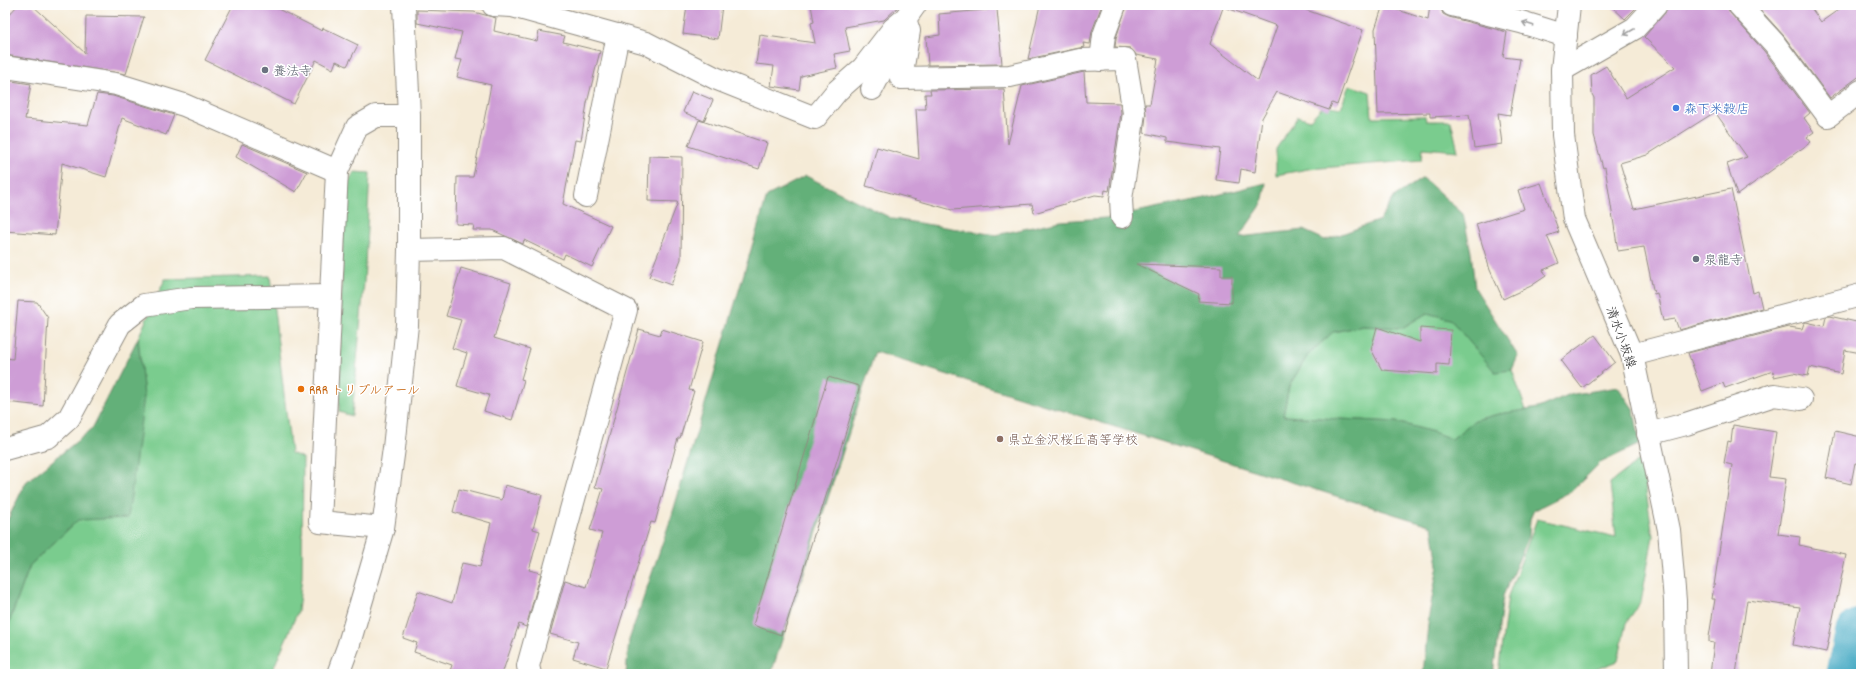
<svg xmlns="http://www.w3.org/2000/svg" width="1866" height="679" viewBox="0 0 1866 679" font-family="Dekko,'Klee One',sans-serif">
  <rect width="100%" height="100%" fill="#fff"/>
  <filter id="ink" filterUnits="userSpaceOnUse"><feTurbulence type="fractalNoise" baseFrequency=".025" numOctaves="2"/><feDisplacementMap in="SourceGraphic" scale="8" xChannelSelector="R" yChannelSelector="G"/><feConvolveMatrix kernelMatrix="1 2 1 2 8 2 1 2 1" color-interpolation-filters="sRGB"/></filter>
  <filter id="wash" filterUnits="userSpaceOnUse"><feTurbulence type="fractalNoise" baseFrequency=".012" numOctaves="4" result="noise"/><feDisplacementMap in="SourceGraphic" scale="16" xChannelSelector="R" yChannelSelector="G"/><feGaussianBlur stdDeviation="0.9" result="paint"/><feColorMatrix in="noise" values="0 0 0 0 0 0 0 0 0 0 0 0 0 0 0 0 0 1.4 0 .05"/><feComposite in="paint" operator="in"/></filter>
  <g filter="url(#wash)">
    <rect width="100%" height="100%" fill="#f5ebd7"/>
    <g fill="#7acc8e" stroke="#527c5c">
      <path d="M1349 85 1370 92 1372 117 1425 116 1426 121H1451L1458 151 1423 148 1422 160 1308 169 1276 175V149L1298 116 1310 120 1324 105 1341 108Z"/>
      <path d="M354 172 370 173 364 283 352 416 339 412 344 191Z"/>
      <path d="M270 276 291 453 303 458 302 577 298 611 271 674H5V634L30 565 78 520 144 397 138 338 165 279Z"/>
      <path d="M1427 313 1450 319 1495 371 1512 370 1526 410 1499 414 1475 420 1452 439 1433 432 1396 422 1283 416 1289 386 1308 355 1333 332 1363 326 1402 328Z"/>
      <path d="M1641 459 1653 536 1641 602 1626 623 1618 661 1584 674H1498L1508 596 1537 519 1616 537 1610 483Z"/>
    </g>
    <g fill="#63b079" stroke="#476e52">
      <path d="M806 176 893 219 996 235 1060 221 1106 218 1205 198 1266 183 1262 204 1239 237 1303 230 1325 240 1380 220 1395 196 1423 178 1463 214 1471 252 1475 288 1518 356 1512 370 1495 372 1450 319 1427 313 1402 328 1363 326 1333 332 1308 355 1289 386 1283 416 1396 422 1433 432 1452 439 1475 420 1499 414 1538 408 1568 395 1618 387 1634 410 1640 444 1600 463 1572 491 1534 510 1530 519 1529 536 1503 596 1493 674H1423L1429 615 1438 565 1432 526 875 352 771 674H626L629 640 672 515 767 196Z"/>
      <path d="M138 338 144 397 128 518 78 520 30 565 5 634V525L26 482 92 429Z"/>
    </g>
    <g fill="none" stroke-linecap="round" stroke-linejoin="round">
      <path stroke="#42a8c2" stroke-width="53" d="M1853 674 1861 635"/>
    </g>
    <g id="blocks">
      <g fill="#ce9dd6">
        <path d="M18 5H32L85 53 86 16 144 17 126 74 5 55V19Z"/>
        <path d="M233 5H270L322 31 323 28 358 45 347 66 336 61 333 69 316 60 294 104 205 60Z"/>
        <path d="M687 5H722L718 39 683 34Z"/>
        <path d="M811 5H899V6L884 20 845 27 850 51 834 54 837 68 801 76 799 90 771 86 774 66 756 64 760 35 815 43 811 23 814 22Z"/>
        <path d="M1040 5H1102L1092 31 1090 44 1083 43 1084 47 1028 59Z"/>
        <path d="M1127 5H1224L1210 44 1258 81 1277 26 1227 8V5H1307L1306 10 1363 30 1337 105 1332 103 1329 110 1277 92 1262 118 1255 172 1241 169 1239 183 1216 180 1220 149 1167 142V138L1144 133 1146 115 1145 104H1150L1158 59 1136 55 1130 48 1115 47 1116 38Z"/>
        <path d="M1383 5 1428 20 1430 5H1440L1443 14 1449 17 1507 32 1503 57 1520 59 1510 115 1498 113 1502 144 1474 148 1469 115 1430 117V113L1378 114 1375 29Z"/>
        <path d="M1610 5H1639L1625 19Z"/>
        <path d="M1668 5H1727L1730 13 1764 51 1810 113 1804 118 1814 132 1807 137 1811 142 1737 195 1727 164 1747 157 1715 112 1647 155 1620 163 1634 209 1731 189 1753 293 1758 291 1762 308 1679 330 1675 319 1663 321 1657 293 1654 294 1644 247 1618 251 1605 167 1603 168 1594 135V98L1592 94 1591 75 1606 66 1626 98 1675 67 1644 37 1665 13Z"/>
        <path d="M1756 5H1809L1821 22 1845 5H1861V75L1830 98 1784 36Z"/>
        <path d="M997 9 1002 64 928 65 926 37 940 35 939 14Z"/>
        <path d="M417 10 474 12 496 18 494 31 537 41 539 31 565 36 563 42 600 51 587 103 581 141 575 140 563 204 611 226 592 267 565 254 563 259 524 240 523 244 492 230H473L474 225 456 224 457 177H473L491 85 457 77 462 60 455 59 462 32 417 23Z"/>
        <path d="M1084 72 1086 102 1120 103 1121 113 1110 185 1109 191 1105 190 1104 196 1095 195 1034 213 1032 204 952 210 866 186 877 147 919 159 916 109H926L925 94H931L930 90 1004 89 1008 144 1022 86Z"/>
        <path d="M5 80 31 84 25 119 88 125 97 94 113 96 174 115 166 135 122 118 106 177 62 163 55 235 5 231Z"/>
        <path d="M692 91 713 100 704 121 683 112Z"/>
        <path d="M699 120 767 143 759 169 688 146Z"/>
        <path d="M242 144 307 172 296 192 236 157Z"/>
        <path d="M649 156 682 157 681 259 671 285 649 277 678 202 648 201Z"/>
        <path d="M1541 183 1559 232 1547 236 1559 263 1543 270 1546 276 1531 286 1503 299 1490 270 1476 224 1524 209 1518 190Z"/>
        <path d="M1136 264 1221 267V276H1232V303L1198 301 1199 294Z"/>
        <path d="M461 268 511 283 494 338 530 349 521 379 524 380 512 420 484 411 489 395 457 386 467 353 452 348 461 320 446 316Z"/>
        <path d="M18 301 37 302 48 318 43 406 5 402V358L13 359Z"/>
        <path d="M1829 316 1861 323V353L1845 350 1841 374 1810 367 1808 376 1793 373 1774 377 1773 371 1725 388 1723 383 1702 391 1688 353 1789 327 1802 329 1804 323 1806 322 1824 326 1826 317Z"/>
        <path d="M1377 327 1420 342V328L1451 330 1449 365 1437 364V374L1382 370 1371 349Z"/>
        <path d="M639 329 660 335 662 329 703 342 689 390 694 391 680 438H678L655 523 651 522 606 668 573 658 578 642 550 634 565 580 586 587 602 533 590 530 603 489 595 487Z"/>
        <path d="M1595 335 1615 362 1582 388 1561 360Z"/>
        <path d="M828 377 859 386V389L784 632 782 631 781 635 753 625Z"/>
        <path d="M1733 425 1776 432 1769 477 1786 479 1778 534 1800 537 1799 545 1846 555 1826 652 1793 645 1800 607 1747 600 1736 674H1710L1714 643 1709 642V637L1715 599H1712L1732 465 1724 463 1728 441 1731 442Z"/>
        <path d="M1835 431 1861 437V464L1855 463 1851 484 1826 478Z"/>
        <path d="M505 485 542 495 533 529 540 531 529 570 541 573 526 627 519 624 502 674H449L452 665 414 652 417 643 403 638 418 591 452 603 462 563 480 567 491 523 453 512 459 489 502 500Z"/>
      </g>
    </g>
  </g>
  <g filter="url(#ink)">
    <use href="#blocks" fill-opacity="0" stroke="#908b81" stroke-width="1"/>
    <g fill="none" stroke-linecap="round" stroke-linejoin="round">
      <defs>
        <g id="minor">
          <path d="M493 5 512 6 646 43 715 78 815 118 837 91 863 68 893 29 905 19 915 5"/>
          <path d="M1452 5 1521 22 1566 36"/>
          <path d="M1739 5 1774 43 1828 116 1861 91"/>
          <path d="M905 19 909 31 901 78 1010 76 1080 60 1125 59 1134 113 1121 199 1122 217"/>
          <path d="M1101 60 1104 35 1115 5"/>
          <path d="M5 67 116 84 184 105 337 171"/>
          <path d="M1562 70 1635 28 1656 5"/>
          <path d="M872 89 890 54 894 39"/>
          <path d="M586 196 618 35"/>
          <path d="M409 250 504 248 626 310 528 666 530 674"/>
          <path d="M1632 355 1861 295"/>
          <path d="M1648 434 1686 424 1774 395 1801 399"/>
          <path d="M5 449 48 437 69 418 120 324 144 305 191 298 331 296"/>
          <path d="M383 528 320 522 337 171 357 127 376 116H409"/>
          <path d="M338 674 348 647 383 528 394 448 407 325 409 250V116L404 5"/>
        </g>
        <path id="major" d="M1569 5 1562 70 1563 135 1574 219 1632 355 1669 530 1675 601 1676 674"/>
      </defs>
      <use href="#minor" stroke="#908b81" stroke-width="24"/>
      <use href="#major" stroke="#908b81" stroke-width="24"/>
      <use href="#minor" stroke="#fff" stroke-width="22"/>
      <use href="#major" stroke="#fff" stroke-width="22"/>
    </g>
    <defs><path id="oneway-shaft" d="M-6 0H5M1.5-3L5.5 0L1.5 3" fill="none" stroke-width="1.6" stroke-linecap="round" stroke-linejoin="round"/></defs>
    <g stroke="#a0a0a0">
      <use href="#oneway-shaft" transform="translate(1528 24) rotate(-162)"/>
      <use href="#oneway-shaft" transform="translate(1629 32) rotate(150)"/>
    </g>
  </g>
  <g fill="#6b7280" stroke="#fff" stroke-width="1.5">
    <circle cx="265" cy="70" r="4"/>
    <circle cx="1696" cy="259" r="4"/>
  </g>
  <circle fill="#3f7fe0" stroke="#fff" stroke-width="1.5" cx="1676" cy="108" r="4"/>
  <circle fill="#e8710a" stroke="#fff" stroke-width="1.5" cx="301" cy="389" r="4"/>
  <circle fill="#8d6e63" stroke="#fff" stroke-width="1.5" cx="1000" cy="439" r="4"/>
  <g text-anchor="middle" stroke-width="3" stroke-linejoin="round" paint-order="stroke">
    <g font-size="13" fill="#5b616d" stroke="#fff" text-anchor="start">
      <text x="273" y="75">養法寺</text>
      <text x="1704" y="264">泉龍寺</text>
    </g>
    <g font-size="13" fill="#366cbe" stroke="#fff" text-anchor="start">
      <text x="1684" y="113">森下米穀店</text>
    </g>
    <g font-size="13" fill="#2b2b2b" stroke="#fff">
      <text transform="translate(1622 337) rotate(70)" y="5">清水小坂線</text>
    </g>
    <g font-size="13" fill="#c56008" stroke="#fff" text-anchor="start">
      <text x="309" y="394">RRR トリプルアール</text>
    </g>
    <g font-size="13" fill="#785e54" stroke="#fff" text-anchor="start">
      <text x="1008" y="444">県立金沢桜丘高等学校</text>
    </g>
  </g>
  <rect width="1866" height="679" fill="none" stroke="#fff" stroke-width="20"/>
</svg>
